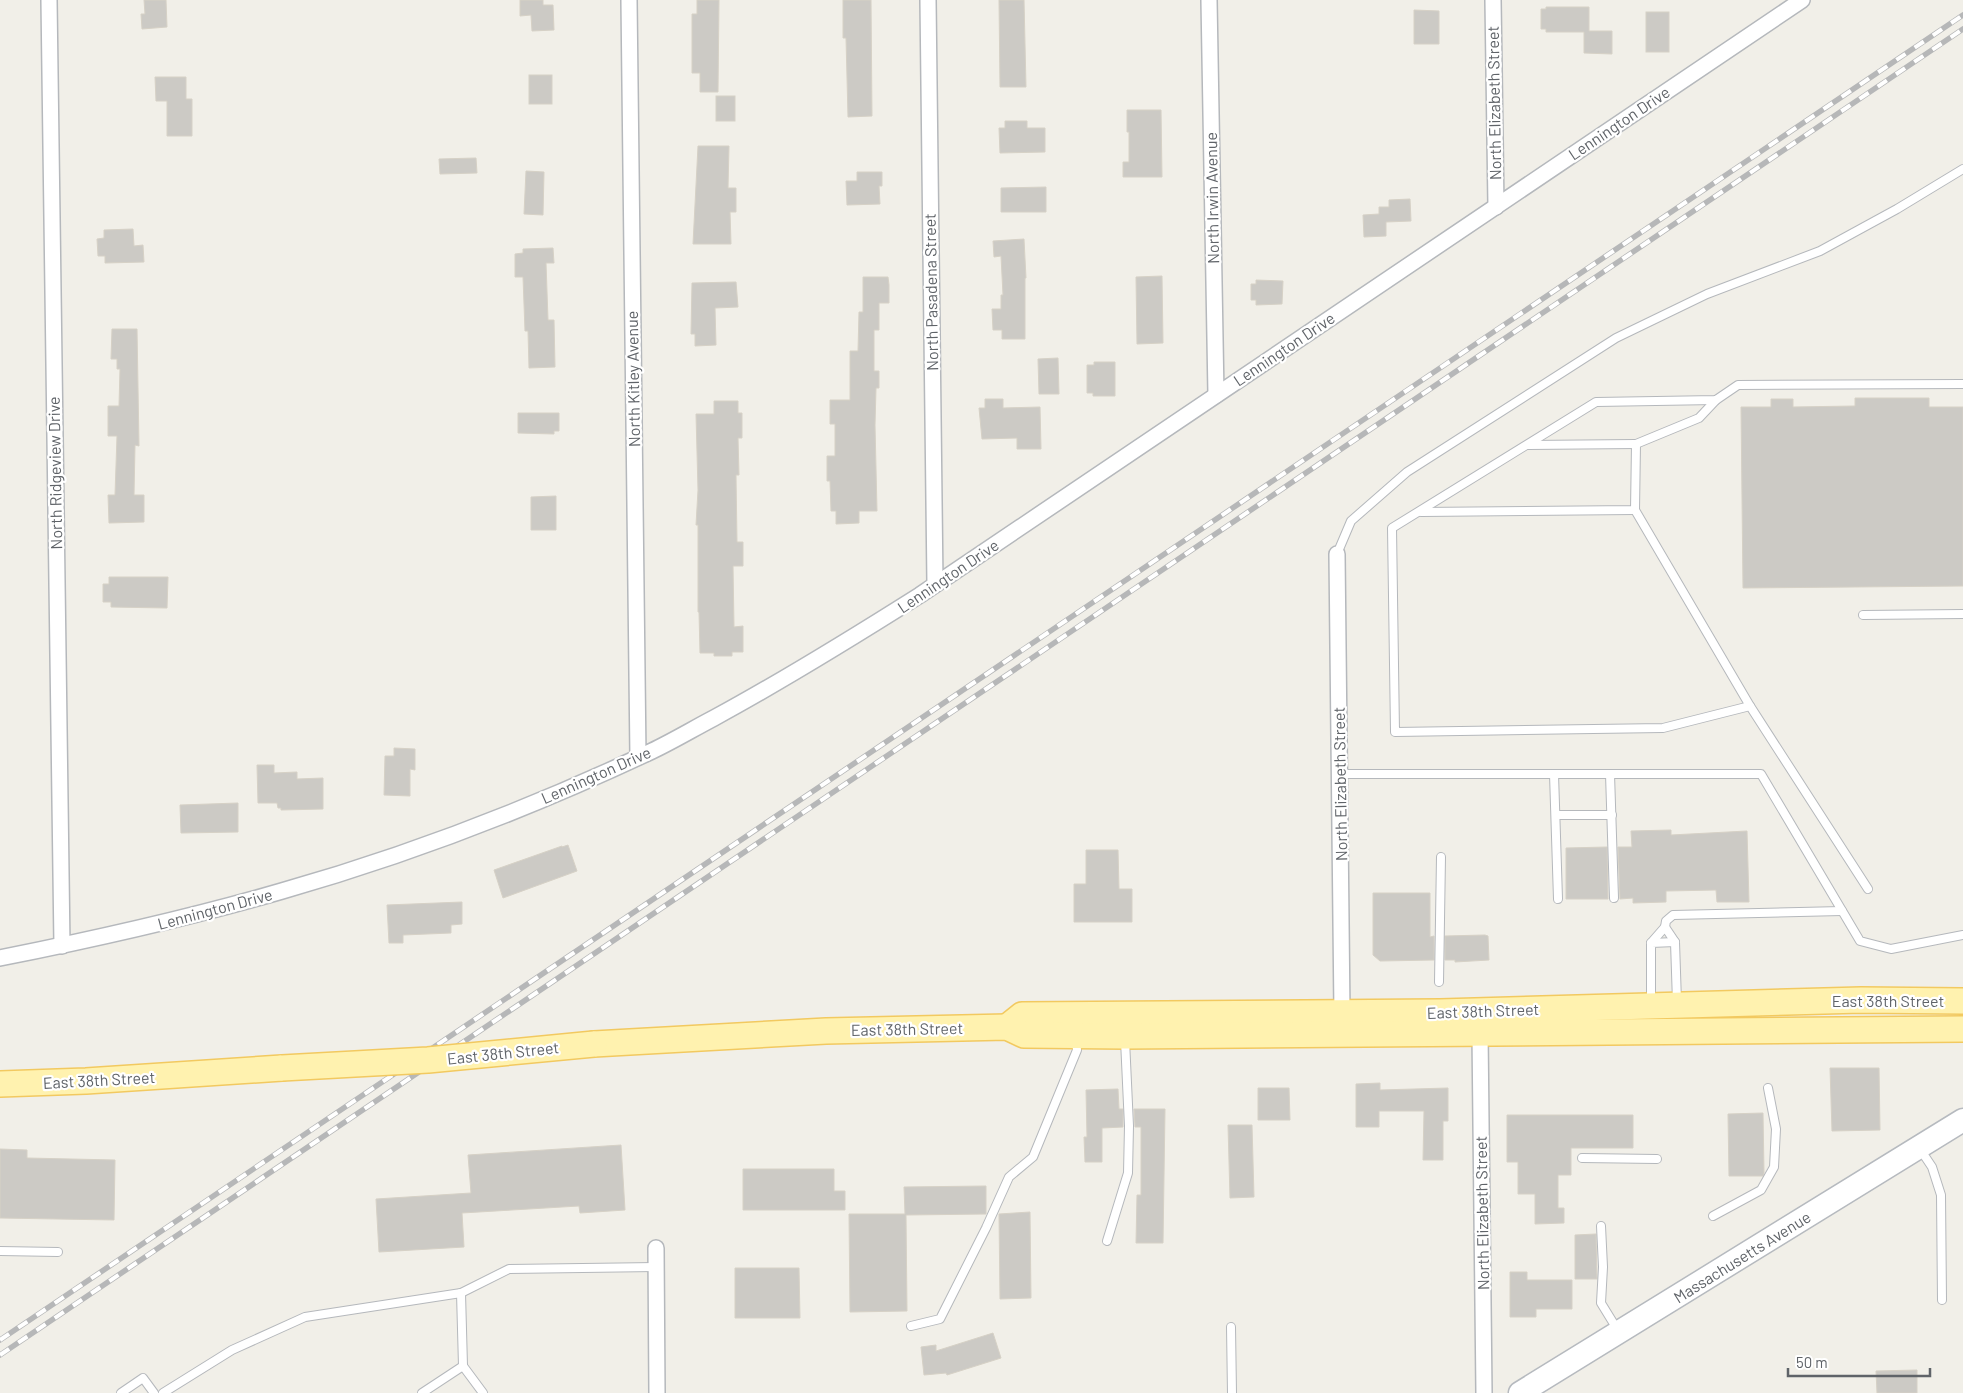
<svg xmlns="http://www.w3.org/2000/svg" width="1963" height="1393" viewBox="0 0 1963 1393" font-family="Barlow,sans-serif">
  <rect width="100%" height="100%" fill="#f1efe8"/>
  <g fill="#cccac5" stroke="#d6d1c6">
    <path d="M144 0H166L167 27 142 29 141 14H145Z"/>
    <path d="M520 0H543V5H553L554 30 532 31 531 15 520 16Z"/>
    <path d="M697 0H719L718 92H700V73H692V14H697Z"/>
    <path d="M843 0H871L872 116 848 117 846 38H843Z"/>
    <path d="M999 0H1024L1026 87H1000Z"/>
    <path d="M1546 7H1589V31H1612V54L1584 53V32H1546V29H1541V9H1546Z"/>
    <path d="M1414 10 1439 11V44H1414Z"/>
    <rect x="1646" y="12" width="23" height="40"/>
    <rect x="529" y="75" width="23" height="29"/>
    <path d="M155 77H186V99H192V136H167V101H156Z"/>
    <rect x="716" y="96" width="19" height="25"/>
    <path d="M1127 110H1161L1162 177H1123V162H1129V132H1127Z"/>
    <path d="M1005 121H1027V128H1045V152L1000 153 999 128H1005Z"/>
    <path d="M698 146H729L728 188H736V212H730L731 244H693Z"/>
    <path d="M476 158 477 173 440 174 439 159Z"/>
    <path d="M526 171 544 172 543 215 524 214Z"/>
    <path d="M857 172H882V186H879L880 204 847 205 846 181H857Z"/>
    <path d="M1046 187V212H1001V188Z"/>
    <path d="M1410 199 1411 221 1386 222V236L1364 237 1363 215 1379 214V207H1389V200Z"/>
    <path d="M133 229 134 246 143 245 144 262 105 263V256H98L97 239 104 238V230Z"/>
    <path d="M1024 239 1026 278H1025V339H1002V330H993L992 309H1001V295H1003L1001 256 994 257 993 241Z"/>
    <path d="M553 248 554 263H546L548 320H554L555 367 529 368 528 331H525L523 277H515V254L523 253V249Z"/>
    <path d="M1162 276 1163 343 1137 344 1136 277Z"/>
    <path d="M863 277H888L889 285V303H879V330H874V371H879V388H876L875 425 877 511H859V523L836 524V511H831L830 481H827V456H835V424H830V400H850V351H858L859 312H863Z"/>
    <path d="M1256 280 1283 281 1282 304 1256 305V300H1251V284H1256Z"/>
    <path d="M736 282 738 307 715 308 716 345 695 346V334H691L692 283Z"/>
    <path d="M112 329H137L139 446 135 445 134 495H144V522L109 523 108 495H115L117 436H108V406H119L120 369H117V359H111Z"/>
    <path d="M1058 358 1059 394H1039L1038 359Z"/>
    <path d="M1094 362H1115V396H1093V393H1087V365H1094Z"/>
    <path d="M1855 398H1929V407H1963V586L1743 588 1741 407H1771V399H1793V407L1855 406Z"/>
    <path d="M985 399H1003V408L1040 407 1041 449H1017V438L982 439 979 408H985Z"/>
    <path d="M714 401H738V413H742V438H738L739 475H736L737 542H743V566H733L734 627 743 626V652H732V656H714V653H700L699 612H698V525H696L698 490 696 414H714Z"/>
    <path d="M518 413H559V431H554V434L518 433Z"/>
    <path d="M556 496V530H531V497Z"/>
    <path d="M109 577H168L167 608 111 607V602H103V584H109Z"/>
    <path d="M394 748 415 749V770L410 769V796L384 795 385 756H394Z"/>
    <path d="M257 765H274V773L297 772V779L323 778V809L281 810V808H278L277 803H258Z"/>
    <path d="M238 803V832L181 833 180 805Z"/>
    <path d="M1671 830V835L1747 831 1749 902H1717L1716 890 1666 891V902L1633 903V898L1620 899 1618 847H1632L1631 831Z"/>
    <path d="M568 845 577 871 503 898 494 870 562 846V847Z"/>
    <path d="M1607 847 1608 899H1566V848Z"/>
    <path d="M1086 850H1118L1119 889H1132V922H1074V884H1086Z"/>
    <path d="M1373 893H1430V937L1434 936V960L1380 961 1373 955Z"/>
    <path d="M462 902V924L451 925V933L403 935V943H389L387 905Z"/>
    <path d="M1485 935 1488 936 1489 960 1455 962V960H1445V936Z"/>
    <path d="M1830 1068H1879L1880 1130 1832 1131Z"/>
    <path d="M1380 1083V1090L1448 1088V1121H1443V1160H1423L1424 1111H1379V1127H1356V1084Z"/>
    <path d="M1258 1088H1289L1290 1120H1258Z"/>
    <path d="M1118 1089 1119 1109H1123V1127L1102 1128V1162H1085L1084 1137H1087L1086 1090Z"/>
    <path d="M1134 1109H1165L1163 1243H1136L1137 1195H1141V1127H1135Z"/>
    <path d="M1763 1113 1764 1173 1763 1176H1729L1728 1114Z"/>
    <path d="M1507 1115H1633V1148H1571V1175H1558V1208H1564V1223L1535 1224V1194H1518V1162H1507Z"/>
    <path d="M1228 1125H1252L1254 1197 1230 1198Z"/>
    <path d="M621 1145 625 1210 580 1213 579 1206 462 1213 464 1247 379 1252 376 1199 471 1193 468 1155Z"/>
    <path d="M0 1149 27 1150V1158L115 1160 114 1220 0 1218Z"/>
    <path d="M743 1169H834V1191H845V1210H743Z"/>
    <path d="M986 1186V1214L906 1215 907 1311 850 1312 849 1214H905L904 1187Z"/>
    <path d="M1030 1212 1031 1298 1000 1299 999 1214Z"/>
    <path d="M1596 1234 1597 1279H1575V1235Z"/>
    <path d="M735 1268H799L800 1318H735Z"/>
    <path d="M1510 1272H1527V1280H1572V1309H1536V1317H1510Z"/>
    <path d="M993 1333 1001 1358 947 1375 946 1373 924 1375 921 1347 936 1345V1351Z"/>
    <path d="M1917 1370V1393H1877L1876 1371Z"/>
  </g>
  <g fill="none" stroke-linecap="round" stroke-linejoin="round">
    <defs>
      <g id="service">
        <path d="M1528 445 1636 444"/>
        <path d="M1635 510 1750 706"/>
        <path d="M1421 512 1635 510 1636 444 1699 418 1716 400"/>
        <path d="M1337 554 1351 521 1407 472 1616 338 1707 294 1820 251 1897 209 1963 169"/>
        <path d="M1863 615 1963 614"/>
        <path d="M1340 774H1761L1860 941 1891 949 1963 935"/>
        <path d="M1554 774 1558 899"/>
        <path d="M1610 774 1614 898"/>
        <path d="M1556 815H1612"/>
        <path d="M1868 889 1750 706 1663 728 1395 732 1392 528 1596 402 1716 400 1738 385 1963 384"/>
        <path d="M1665 927 1666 921 1673 915 1842 911"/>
        <path d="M1651 943 1665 927 1675 942"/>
        <path d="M1439 982 1441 857"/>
        <path d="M1651 1002V943L1675 942 1677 1002"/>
        <path d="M1920 1149 1932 1167 1941 1195 1942 1300"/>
        <path d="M1582 1158 1657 1159"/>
        <path d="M1713 1216 1761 1190 1774 1167 1776 1129 1768 1088"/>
        <path d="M1601 1226 1603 1267 1601 1303 1617 1329"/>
        <path d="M1107 1241 1128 1173 1129 1126 1125 1040"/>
        <path d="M0 1251 58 1252"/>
        <path d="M911 1326 940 1319 986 1228 1009 1177 1033 1157 1077 1050 1076 1039"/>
        <path d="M1231 1327 1232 1393"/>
        <path d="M463 1366 483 1393"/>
        <path d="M121 1393 143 1378 154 1393"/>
        <path d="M163 1393 232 1350 305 1317 461 1293 509 1269 656 1267"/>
        <path d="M422 1393 463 1366 461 1293"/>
      </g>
      <g id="minor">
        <path d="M49 0 62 946"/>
        <path d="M629 0 638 757"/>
        <path d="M928 0 935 584"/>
        <path d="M1209 0 1216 395"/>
        <path d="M1493 0 1496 207"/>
        <path d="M1337 554 1342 1013"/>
        <path d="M0 958C95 939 189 918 282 891 409 855 533 807 652 751 673 741 693 729 714 718 784 680 852 638 920 595L1802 0"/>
        <path d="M1480 1033 1484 1393"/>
        <path d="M656 1248 657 1393"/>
      </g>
      <path id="secondary" d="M1520 1393 1963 1120"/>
      <g id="primary">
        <path d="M1007 1027 1022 1015 1440 1012 1861 1000 1963 1001"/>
        <path d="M594 1044 826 1031 1007 1027 1024 1035 1125 1036 1963 1029"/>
        <path d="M0 1084 86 1081 282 1068"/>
      </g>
    </defs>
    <use href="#service" stroke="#b5b8bc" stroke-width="10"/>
    <use href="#minor" stroke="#b5b8bc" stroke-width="18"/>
    <use href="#secondary" stroke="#b6babf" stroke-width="25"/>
    <use href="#primary" stroke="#f2c960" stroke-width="28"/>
    <use href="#service" stroke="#fff" stroke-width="8"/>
    <use href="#minor" stroke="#fff" stroke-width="15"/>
    <use href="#secondary" stroke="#fff" stroke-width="22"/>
    <use href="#primary" stroke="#fff2af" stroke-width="25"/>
    <defs>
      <g id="rail">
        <path d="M0 1340 1963 15"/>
        <path d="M0 1355 1963 29"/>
      </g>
    </defs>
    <use href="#rail" stroke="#b6b7b8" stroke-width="5.5"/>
    <use href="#rail" stroke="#fff" stroke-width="4" stroke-dasharray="11" stroke-linecap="butt"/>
    <defs>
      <path id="primary-bridge" d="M282 1068 428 1060 594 1044"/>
    </defs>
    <use href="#primary-bridge" stroke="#f2c960" stroke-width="28" stroke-linecap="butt"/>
    <use href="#primary-bridge" stroke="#fff2af" stroke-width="25"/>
  </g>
  <g text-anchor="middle" stroke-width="4.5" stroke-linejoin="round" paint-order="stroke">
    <g font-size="16" fill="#5f6368" stroke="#fff">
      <text transform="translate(1494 103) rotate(-91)" y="6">North Elizabeth Street</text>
      <text transform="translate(1619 123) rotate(-34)" y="6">Lennington Drive</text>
      <text transform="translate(1212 198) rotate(-91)" y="6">North Irwin Avenue</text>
      <text transform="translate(931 292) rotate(-91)" y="6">North Pasadena Street</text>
      <text transform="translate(1284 349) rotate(-34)" y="6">Lennington Drive</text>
      <text transform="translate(633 379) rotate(-91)" y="6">North Kitley Avenue</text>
      <text transform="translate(55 473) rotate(-91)" y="6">North Ridgeview Drive</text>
      <text transform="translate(948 576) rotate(-34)" y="6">Lennington Drive</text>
      <text transform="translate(596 775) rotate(-24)" y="6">Lennington Drive</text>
      <text transform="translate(1340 784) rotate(-91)" y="6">North Elizabeth Street</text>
      <text transform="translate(215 909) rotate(-15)" y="6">Lennington Drive</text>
      <text x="1888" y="1007">East 38th Street</text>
      <text transform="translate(1483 1011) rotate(-2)" y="6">East 38th Street</text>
      <text transform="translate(907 1029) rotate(-1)" y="6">East 38th Street</text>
      <text transform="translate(503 1053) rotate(-6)" y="6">East 38th Street</text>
      <text transform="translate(99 1080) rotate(-3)" y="6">East 38th Street</text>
      <text transform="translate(1482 1213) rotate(-91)" y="6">North Elizabeth Street</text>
      <text transform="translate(1742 1257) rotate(-32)" y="6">Massachusetts Avenue</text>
    </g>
  </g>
  <path d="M1788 1368v8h142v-8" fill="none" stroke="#5f6368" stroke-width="2.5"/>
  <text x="1796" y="1368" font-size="15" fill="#5f6368" stroke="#ffffff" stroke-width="4" paint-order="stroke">50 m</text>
</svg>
